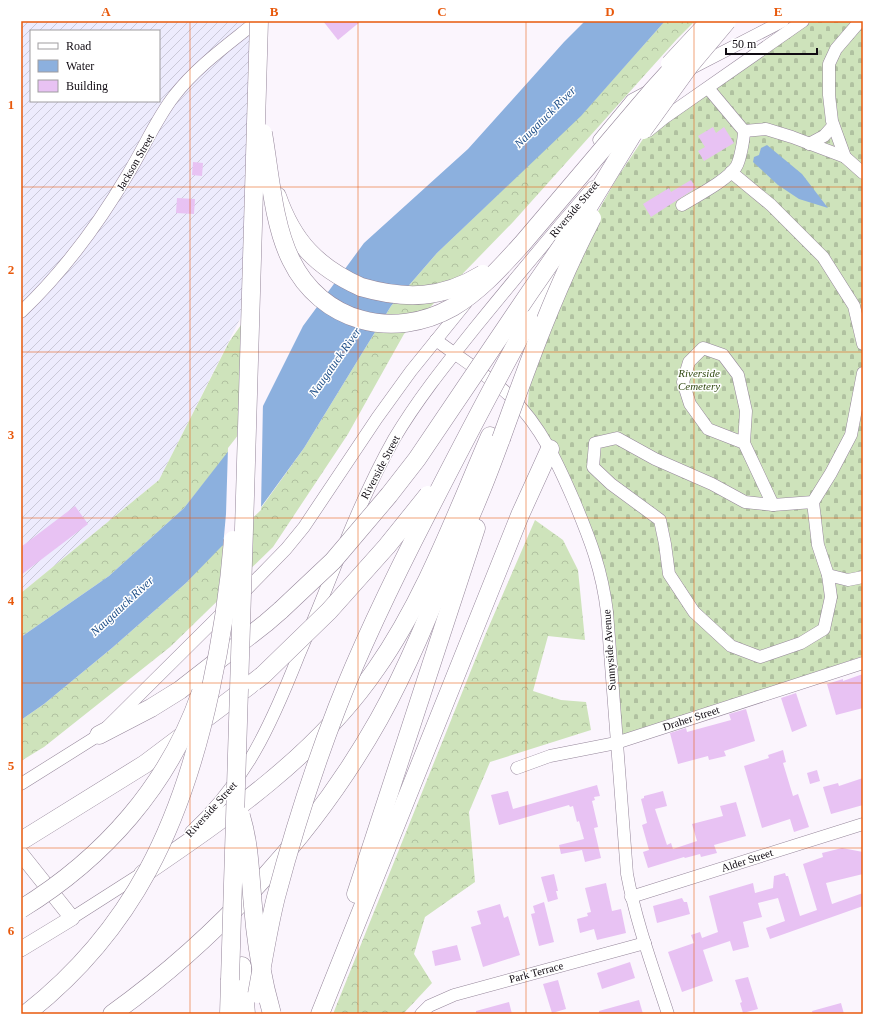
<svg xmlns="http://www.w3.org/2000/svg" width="884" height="1035" viewBox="0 0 884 1035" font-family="Georgia,serif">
  <defs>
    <pattern id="industrial-furrows" width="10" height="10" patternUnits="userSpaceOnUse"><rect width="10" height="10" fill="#edebfd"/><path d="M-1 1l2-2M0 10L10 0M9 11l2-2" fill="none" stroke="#cac8d8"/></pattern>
    <pattern id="forest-crowns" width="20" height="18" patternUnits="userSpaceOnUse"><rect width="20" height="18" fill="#cee3bb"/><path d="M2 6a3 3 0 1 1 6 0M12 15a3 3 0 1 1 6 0" fill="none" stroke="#b0c1a0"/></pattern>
    <pattern id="cemetery-stones" width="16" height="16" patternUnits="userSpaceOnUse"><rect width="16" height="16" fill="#cee3bb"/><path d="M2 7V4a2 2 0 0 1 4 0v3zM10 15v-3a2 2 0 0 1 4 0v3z" fill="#b0c1a0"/></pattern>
  </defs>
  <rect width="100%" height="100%" fill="#fbf5fd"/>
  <path fill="url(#industrial-furrows)" fill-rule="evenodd" d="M21 21H253L244 311 159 480 21 593ZM31 31H159V101H31Z"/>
  <g fill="url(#forest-crowns)">
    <path d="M665 21H695L677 39 513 222 404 334 348 434 273 547 170 647 44 747 21 761V720L44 704 112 648 186 583 215 552 261 508 304 448 391 306 437 253 584 112Z"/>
    <path d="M253 308 240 384 237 442 184 508 109 576 21 637V593L159 480 229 342Z"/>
    <path d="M535 520 563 540 578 570 585 640 548 636 533 691 561 700 586 702 591 730 490 762 469 812 475 882 425 917 414 954 432 983 403 1014H333L486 633Z"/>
  </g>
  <path fill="url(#cemetery-stones)" d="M802 21H863V656L616 743 608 626 582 521 527 416 530 376 572 257 617 178 657 118Z"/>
  <g fill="#8cb0de">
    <path d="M585 21H665L581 116 437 253 391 306 304 448 261 507 219 549 186 583 112 648 44 704 21 720V637L109 576 184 508 262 408 303 326 364 243 468 149 564 42Z"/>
    <path d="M767 145 802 174 828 208 799 199 778 185 753 162 754 157 759 155 761 148Z"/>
  </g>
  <path fill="#fbf5fd" d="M263 401 261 510 223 547 226 514 228 448 260 407Z"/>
  <g fill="#e8c2f3">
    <path d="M323 21H361L338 40Z"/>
    <path d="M713 127 716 133 724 127 734 143 704 161 698 151 705 147 698 136Z"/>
    <path d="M193 162 203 163 202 176 192 175Z"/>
    <path d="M691 180 696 188 651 217 643 204 669 188 671 192Z"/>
    <path d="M177 198 195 199 194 214 176 213Z"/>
    <path d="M75 506 88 524 21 575V547Z"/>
    <path d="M863 674V708L836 715 827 684 843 679V681Z"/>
    <path d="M796 693 807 726 792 732 781 698Z"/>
    <path d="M746 709 755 741 724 751 726 756 709 760 708 756 678 764 670 733 686 728 687 732 731 720 729 714Z"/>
    <path d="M783 750 786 762 783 763 793 796 798 794 809 827 794 832 790 819 762 828 744 766 769 758 768 755Z"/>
    <path d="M817 770 820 781 810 784 807 773Z"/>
    <path d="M863 778V805L831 814 823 787 838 783 839 786Z"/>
    <path d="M597 785 600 796 594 797 595 800 592 801 598 827 594 828 601 858 585 862 582 850 561 854 559 845 584 839 579 821 577 822 573 806 570 807 569 805 499 825 491 795 508 791 513 809Z"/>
    <path d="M663 791 667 806 655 809 667 845 671 843 673 849 697 841 692 824 723 816 720 806 736 802 746 836 714 845 717 853 701 857 700 854 685 858 684 857 648 868 643 852 649 850 642 825 647 823 641 799 644 798V796Z"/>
    <path d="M842 848 863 852V874L826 883 832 904 863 893V906L770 939 766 928 785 921 778 898 758 903 762 917 743 922 749 947 733 951 730 941 703 950 713 981 682 992 668 952 694 943 691 935 700 932 702 938 718 932 709 896 753 883 755 893 773 888 774 876 785 873 786 876H788L800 916 817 910 803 864 823 857 822 853Z"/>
    <path d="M554 874 558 891H556L558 899 548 902 541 877Z"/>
    <path d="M606 883 612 911 621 909 626 933 597 940 594 929 580 933 577 919 588 916 587 913 591 912 585 888Z"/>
    <path d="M682 898 684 902H687L690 914 657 923 653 906Z"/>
    <path d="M544 902 554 942 539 946 531 914 535 913 533 906Z"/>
    <path d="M500 904 504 918 508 916 520 955 483 967 471 927 481 924 477 911Z"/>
    <path d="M457 945 461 960 435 966 432 951Z"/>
    <path d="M630 962 635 978 602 989 597 973Z"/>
    <path d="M748 977 758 1009 743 1013 740 1003 742 1002 735 980Z"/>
    <path d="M558 980 566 1009 552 1013 543 984Z"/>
    <path d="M639 1000 643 1014H599V1011Z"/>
    <path d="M509 1002 512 1014H476V1011Z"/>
    <path d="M841 1003 844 1014H813L812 1011Z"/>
  </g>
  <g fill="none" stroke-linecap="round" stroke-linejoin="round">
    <defs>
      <g id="minor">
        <path d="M690 69 783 21"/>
        <path d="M648 131 664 118 803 21"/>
        <path d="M744 131 766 129 792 137 845 157 863 173"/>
        <path d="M599 140 632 100 647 92"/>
        <path d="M809 144 824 136 833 126"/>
        <path d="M845 157 832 121 829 95V64L836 49 860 21"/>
        <path d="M731 172 771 205 823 257 854 306 863 344"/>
        <path d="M682 205C698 195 726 181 736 167 740 161 744 139 744 131L708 88"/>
        <path d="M21 312C64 271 98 225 128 174 144 148 156 119 174 96 197 66 229 44 257 21"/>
        <path d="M436 340C461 359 489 376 511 397 541 426 558 464 574 501 590 539 602 570 607 612L627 874C636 922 653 968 668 1014"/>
        <path d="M744 443 708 429 690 404 683 382 689 362 703 348 723 355 738 375 746 411 744 443 773 505"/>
        <path d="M813 502 773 505 745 502 712 484 655 459 617 438 595 443 593 467 611 484 660 520 665 544 669 574 694 612 731 646 760 657 801 643 824 629 831 597 828 575 818 545 813 502 831 473 851 435 863 373"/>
        <path d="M347 538C361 504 376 471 394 439 417 400 446 364 474 329 513 281 553 233 593 187"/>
        <path d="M828 575 848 580 863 577"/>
        <path d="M241 595 286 549 304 527 377 418 411 371 466 303"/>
        <path d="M517 768 550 756 616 743 863 663"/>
        <path d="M21 784 99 735 226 609"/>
        <path d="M191 832C246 781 271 725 298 657 312 624 325 592 338 559"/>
        <path d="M631 897 863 824"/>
        <path d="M72 918 144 872"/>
        <path d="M421 1014 429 1006 454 995 645 943"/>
      </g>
      <path id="major" d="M21 854 72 918 21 949"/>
      <g id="highway">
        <path d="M277 196C293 242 317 267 361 287"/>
        <path d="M529 320 560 259"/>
        <path d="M99 735 151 708 180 690 266 623 281 610"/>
        <path d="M21 841 145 764 250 685"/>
        <path d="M143 874C228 816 317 755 376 669 425 599 456 514 490 436"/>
        <path d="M356 894 476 528"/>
        <path d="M242 966 246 1014"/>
        <path d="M112 1014C218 938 315 833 379 719 408 667 430 612 452 557 461 537 471 516 479 496 487 477 494 458 501 439"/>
        <path d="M229 1014 230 980"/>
        <path d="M320 1014 520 515 550 449"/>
      </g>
    </defs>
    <use href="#minor" stroke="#95869a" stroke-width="13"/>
    <use href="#major" stroke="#95869a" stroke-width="16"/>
    <use href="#highway" stroke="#95869a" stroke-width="19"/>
    <use href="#minor" stroke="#fff" stroke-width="12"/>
    <use href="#major" stroke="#fff" stroke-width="15"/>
    <use href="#highway" stroke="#fff" stroke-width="18"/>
    <defs>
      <g id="highway-bridge">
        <path d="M670 64 710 21"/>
        <path d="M643 130 690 65 727 21"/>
        <path d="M263 133C270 173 273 224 291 260 321 322 393 341 453 307 480 291 501 267 522 244L652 91 682 58"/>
        <path d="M361 287C406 300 442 299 483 274"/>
        <path d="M501 439C528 364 555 289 592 218"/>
        <path d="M281 610 333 561 389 495 417 459 530 292 584 214 645 114"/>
        <path d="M254 682 263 675 329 611 387 546 428 495"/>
        <path d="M241 816C250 846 250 875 253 906 256 943 262 979 272 1014"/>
        <path d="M21 909C104 858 169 785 201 692"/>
        <path d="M230 980C241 660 249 341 259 21"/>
        <path d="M257 994C263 962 268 929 276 897 293 833 313 770 337 708 363 641 395 576 428 512 461 447 495 383 529 320"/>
        <path d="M27 1013C134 929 182 822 210 692 221 642 229 591 233 540"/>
      </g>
    </defs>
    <use href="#highway-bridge" stroke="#95869a" stroke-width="19" stroke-linecap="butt"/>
    <use href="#highway-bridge" stroke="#fff" stroke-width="18"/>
  </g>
  <path fill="none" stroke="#e8590c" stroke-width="1" stroke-opacity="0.55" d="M190 21V1014M358 21V1014M526 21V1014M694 21V1014M21 187H863M21 352H863M21 518H863M21 683H863M21 848H863"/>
  <g text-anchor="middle" stroke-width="3" stroke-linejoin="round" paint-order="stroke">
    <g font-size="11" fill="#100b12" stroke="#fff">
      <text transform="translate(135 162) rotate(-60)" y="4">Jackson Street</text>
      <text transform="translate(574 209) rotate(-50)" y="4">Riverside Street</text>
      <text transform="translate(380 467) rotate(-62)" y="4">Riverside Street</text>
      <text transform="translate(609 650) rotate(-94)" y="4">Sunnyside Avenue</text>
      <text transform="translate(691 718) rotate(-18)" y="4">Draher Street</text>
      <text transform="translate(211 809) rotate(-48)" y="4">Riverside Street</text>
      <text transform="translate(747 860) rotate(-18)" y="4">Alder Street</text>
      <text transform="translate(536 972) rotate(-15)" y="4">Park Terrace</text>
    </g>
    <g font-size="11" font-style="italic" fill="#314911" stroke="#fff">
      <text x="699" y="377">Riverside<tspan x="699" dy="13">Cemetery</tspan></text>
    </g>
    <g font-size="12" font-style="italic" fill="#21518a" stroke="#fff">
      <text transform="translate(545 117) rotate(-45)" y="4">Naugatuck River</text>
      <text transform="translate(335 362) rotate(-55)" y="4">Naugatuck River</text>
      <text transform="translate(122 606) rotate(-43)" y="4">Naugatuck River</text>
    </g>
  </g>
  <rect width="884" height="1035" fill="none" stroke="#ffffff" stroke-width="44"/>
  <rect x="30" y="30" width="130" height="72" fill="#ffffff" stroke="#9f9da0"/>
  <rect x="38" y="43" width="20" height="6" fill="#ffffff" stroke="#9f9da0"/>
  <text x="66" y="50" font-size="12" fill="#100b12">Road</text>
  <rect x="38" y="60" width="20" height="12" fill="#8cb0de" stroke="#9f9da0"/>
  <text x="66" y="70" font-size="12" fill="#100b12">Water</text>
  <rect x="38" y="80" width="20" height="12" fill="#e8c2f3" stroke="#9f9da0"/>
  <text x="66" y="90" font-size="12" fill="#100b12">Building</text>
  <path d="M726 48v6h91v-6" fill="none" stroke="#100b12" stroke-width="2"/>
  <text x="732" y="48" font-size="12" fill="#100b12" stroke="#ffffff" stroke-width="3" paint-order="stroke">50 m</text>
  <rect x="22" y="22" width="840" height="991" fill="none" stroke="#e8590c" stroke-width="1.5"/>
  <g font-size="13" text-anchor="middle" font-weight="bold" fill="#e8590c">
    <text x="106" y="16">A</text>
    <text x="274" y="16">B</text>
    <text x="442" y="16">C</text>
    <text x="610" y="16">D</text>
    <text x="778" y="16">E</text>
    <text x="11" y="109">1</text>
    <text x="11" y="274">2</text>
    <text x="11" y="439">3</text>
    <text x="11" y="605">4</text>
    <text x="11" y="770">5</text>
    <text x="11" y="935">6</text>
  </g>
</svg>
